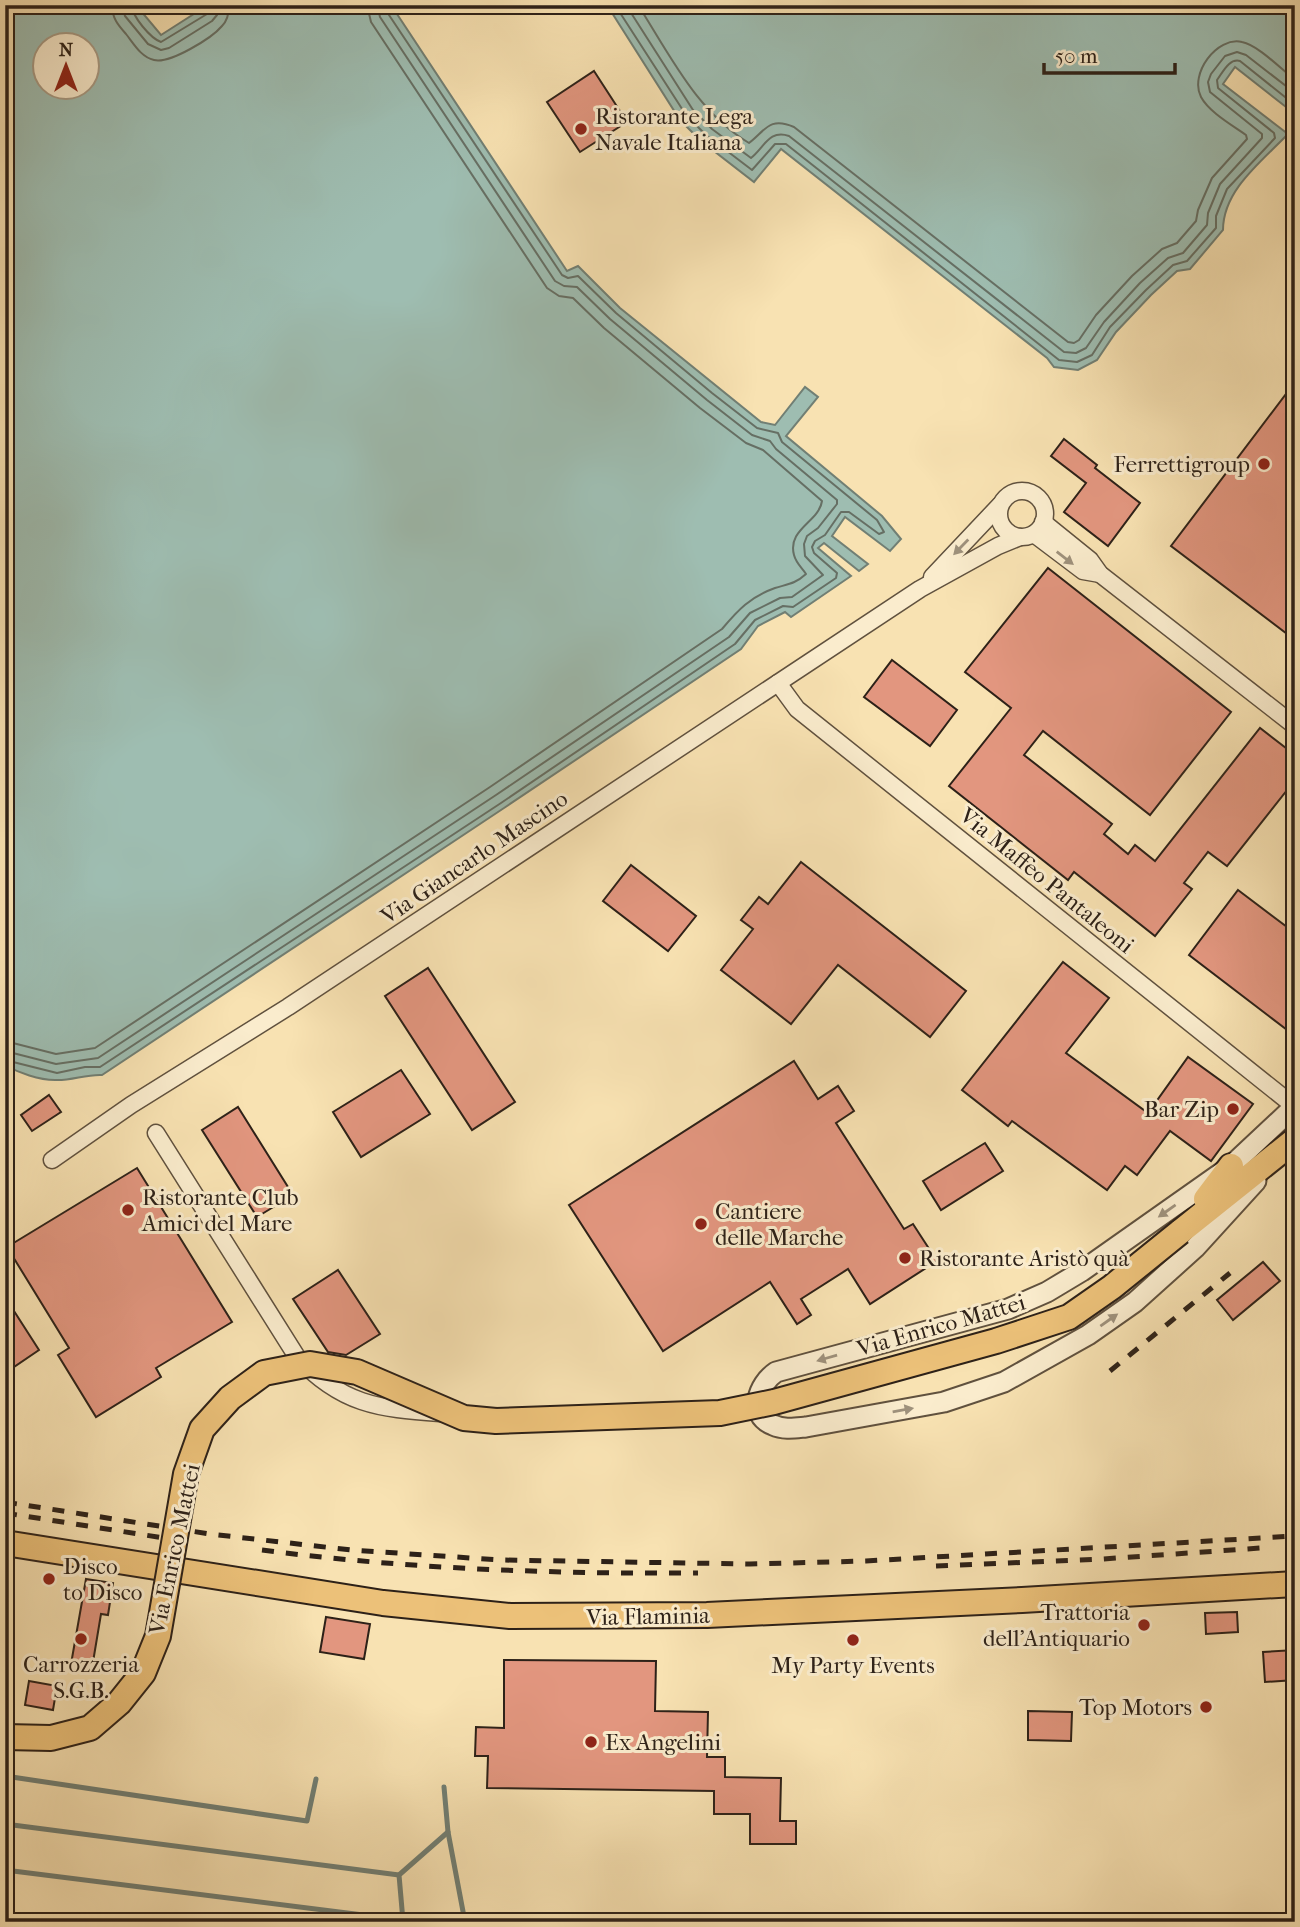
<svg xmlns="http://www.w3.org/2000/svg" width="1300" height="1927" viewBox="0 0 1300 1927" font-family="'IM FELL French Canon',serif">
  <rect width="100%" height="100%" fill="#f8e2b2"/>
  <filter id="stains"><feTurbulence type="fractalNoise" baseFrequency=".00286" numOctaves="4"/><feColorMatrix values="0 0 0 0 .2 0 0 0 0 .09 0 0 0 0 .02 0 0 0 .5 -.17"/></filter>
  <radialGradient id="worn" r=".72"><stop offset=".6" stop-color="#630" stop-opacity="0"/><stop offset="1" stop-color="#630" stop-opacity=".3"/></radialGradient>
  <g fill="#9ebdb1" stroke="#717f74" stroke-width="2" fill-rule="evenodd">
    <path d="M5 5H136L161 35 208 5H391L567 271 578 266 620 308 761 422 775 425 805 387 818 397 786 436 882 516 901 539 890 551 845 517 832 536 868 564 859 571 824 543 818 548 851 576 791 617 785 612 758 626 741 649 504 808 102 1075C86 1074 71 1081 55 1080 39 1080 19 1073 5 1065ZM46 46H88V88H46Z"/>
    <path d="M607 5H1295V114L1235 67 1223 84 1288 134C1262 161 1223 190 1223 230L1190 269 1177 271 1151 295 1116 332 1097 360 1078 370 1054 367 1047 358 781 149 754 182 701 141 680 120Z"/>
  </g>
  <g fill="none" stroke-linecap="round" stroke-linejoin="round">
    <g stroke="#666f64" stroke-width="2">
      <path d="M112 5C112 18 118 25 126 34 134 44 141 57 154 60 170 64 212 38 222 26 228 20 229 13 229 5"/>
      <path d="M122 5 125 16 148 44 161 50 169 48 212 21 217 15 219 5"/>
      <path d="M131 5C133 17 150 38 161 42L207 14 210 5"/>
      <path d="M615 5 686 115 706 135 752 170 775 144H786L1059 360 1077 362 1092 355 1110 327 1146 290 1173 265 1187 261 1216 228V216L1227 189 1275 138 1274 133 1218 88 1217 80C1223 72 1229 58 1240 61L1295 105"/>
      <path d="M626 5 693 110 712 129 751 158C764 148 769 129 789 136L1064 352 1076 353 1086 348 1104 322 1140 283 1168 258 1183 253 1207 225 1208 213 1220 184 1262 138V134L1210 92 1208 82 1211 74 1225 56 1237 52 1246 55 1295 93"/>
      <path d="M638 5C670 55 697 112 749 143 765 131 769 116 794 127L1068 342 1074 343 1079 340 1096 315 1132 276 1162 249 1177 243 1196 221 1198 210 1212 178 1247 139 1246 135C1232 125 1209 112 1201 97 1189 74 1217 36 1242 42 1258 45 1281 69 1295 80"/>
      <path d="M5 1041 56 1054 95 1048 490 787 722 629C738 610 750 597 775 588 788 584 795 584 806 574 802 568 796 563 794 555 787 529 819 522 822 501L763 450 746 443 700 408 604 328 573 298 559 296 547 288 371 22 367 5"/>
      <path d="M5 1051 56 1064 98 1058 496 795 729 637 750 613 780 598 792 597 823 575 805 556 804 544 807 536 818 528 837 504V500L776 449 770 441 752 435 707 400 610 319 577 287 564 286 555 281 380 17 377 5"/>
      <path d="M5 1060 57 1073 85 1067H100L501 803 735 644 755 620 783 606 793 607 836 578 837 573 814 553 812 547 815 541 825 535 841 512H849L879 534 884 532 877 520 782 442 778 433 757 428 712 393 616 313 578 276 568 278 562 275 387 12 386 5"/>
    </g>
    <g stroke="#717f74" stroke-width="5">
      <path d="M5 1776 307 1821 316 1779"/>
      <path d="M444 1787 448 1832 465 1922"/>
      <path d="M5 1824 399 1875"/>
      <path d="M5 1870 403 1920"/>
      <path d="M5 1918 35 1922"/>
      <path d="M403 1921 399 1875 448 1832"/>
    </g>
  </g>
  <g fill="#e2967f" stroke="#2d2118" stroke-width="2">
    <path d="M594 71 627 122 580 152 547 102Z"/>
    <path d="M1295 382V640L1171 546Z"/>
    <path d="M1064 439 1097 465 1095 468 1140 503 1108 546 1064 512 1086 483 1051 456Z"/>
    <path d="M1048 568 1231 712 1150 815 1043 731 1024 755 1112 824 1104 834 1128 854 1135 845 1155 861 1260 728 1295 755V780L1227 866 1208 852 1184 883 1192 889 1155 936 1074 872 1068 880 949 786 1011 708 965 672Z"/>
    <path d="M892 660 957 710 930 746 864 697Z"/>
    <path d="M801 862 966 991 930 1037 838 965 791 1024 721 970 753 929 741 920 759 897 768 904Z"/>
    <path d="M631 865 696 916 668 951 603 901Z"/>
    <path d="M1238 890 1295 933V1036L1189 955Z"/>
    <path d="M1063 962 1109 998 1066 1053 1148 1113 1188 1057 1253 1104 1211 1161 1170 1131 1137 1175 1125 1166 1107 1190 1012 1121 1008 1126 962 1090Z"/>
    <path d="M428 968 515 1102 472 1130 385 996Z"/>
    <path d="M794 1061 818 1099 838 1086 854 1111 836 1123 904 1229 913 1224 937 1261 870 1304 848 1269 801 1299 811 1315 797 1324 770 1282 663 1351 569 1205Z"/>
    <path d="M401 1070 430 1114 361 1157 333 1112Z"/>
    <path d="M49 1095 61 1112 32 1131 21 1115Z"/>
    <path d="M238 1107 293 1195 257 1217 202 1130Z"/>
    <path d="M985 1143 1003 1171 941 1210 923 1181Z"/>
    <path d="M137 1168 232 1322 156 1368 161 1377 96 1417 58 1355 69 1348 7 1247Z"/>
    <path d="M1263 1262 1280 1281 1233 1320 1217 1300Z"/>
    <path d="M338 1270 380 1334 346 1355 328 1352 293 1299Z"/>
    <path d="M5 1297 39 1350 5 1373Z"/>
    <path d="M86 1579 113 1583 108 1615 101 1614 92 1668 71 1664Z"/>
    <path d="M1237 1612 1238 1632 1206 1634 1205 1613Z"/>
    <path d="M326 1617 370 1624 364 1659 320 1652Z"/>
    <path d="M1295 1650V1680L1265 1682 1263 1652Z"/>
    <path d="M504 1660 656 1661 655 1711 708 1712 707 1757H725V1777L781 1778 780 1821H796V1844H750V1814H714V1791L487 1788 488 1756H475L476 1727 504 1728Z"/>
    <path d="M29 1681 57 1686 53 1710 25 1705Z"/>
    <path d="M1028 1711 1072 1712 1071 1741 1028 1740Z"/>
  </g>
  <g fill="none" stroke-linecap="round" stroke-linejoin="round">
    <defs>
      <g id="minor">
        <circle cx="1022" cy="514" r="23"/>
        <path d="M1043 522 1090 560 1100 574 1295 726"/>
        <path d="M1034 534 1083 571 1100 574"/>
        <path d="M932 577 1000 505"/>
        <path d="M778 683 797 709 1294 1106"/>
        <path d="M156 1133 297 1357C341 1404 378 1409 440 1413"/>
        <path d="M52 1160 131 1105 288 1007 920 589 998 546 1020 537"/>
      </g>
      <path id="tertiary" d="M1256 1181 1195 1248 1135 1302 1088 1335 1004 1382 944 1402 806 1427C795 1428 784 1430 773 1425 747 1415 758 1384 776 1372L1008 1309 1047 1292 1082 1271 1231 1166 1295 1106"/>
      <g id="primary">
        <path d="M1206 1199 1231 1166"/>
        <path d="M1180 1232 1295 1140"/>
        <path d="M5 1543 383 1603 510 1616 707 1615 1022 1600 1295 1584"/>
      </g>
    </defs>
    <use href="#minor" stroke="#60513e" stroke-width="19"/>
    <use href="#tertiary" stroke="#60513e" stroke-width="23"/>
    <use href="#primary" stroke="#2d2118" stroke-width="28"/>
    <use href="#minor" stroke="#faeccd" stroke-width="16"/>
    <use href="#tertiary" stroke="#faeccd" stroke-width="19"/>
    <use href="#primary" stroke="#ecc179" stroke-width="24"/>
    <g stroke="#2d2118" stroke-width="5" stroke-dasharray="12 12" stroke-linecap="butt">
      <path d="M1110 1371 1230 1273"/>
      <path d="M5 1502 210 1534 351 1550 501 1560 750 1564 866 1561 1295 1536"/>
      <path d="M5 1513 164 1538"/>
      <path d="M262 1550C407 1569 552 1574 698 1573"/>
      <path d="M936 1566 1103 1559 1261 1548"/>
    </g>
    <defs>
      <path id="primary-bridge" d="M5 1737 51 1738 90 1728 119 1703 143 1673 158 1636 186 1474 202 1429 230 1398 264 1373 310 1364 357 1372 464 1418 496 1421 720 1413 774 1402 996 1341 1069 1317 1112 1287 1180 1232"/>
    </defs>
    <use href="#primary-bridge" stroke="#2d2118" stroke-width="28" stroke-linecap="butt"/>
    <use href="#primary-bridge" stroke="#ecc179" stroke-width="24"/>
  </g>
  <defs><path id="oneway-solid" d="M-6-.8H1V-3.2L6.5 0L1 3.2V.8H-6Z" transform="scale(1.75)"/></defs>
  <g fill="#9e917c">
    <use href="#oneway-solid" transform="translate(961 547) rotate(134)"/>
    <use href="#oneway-solid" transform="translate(1065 558) rotate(38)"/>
    <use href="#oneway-solid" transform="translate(1167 1211) rotate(145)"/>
    <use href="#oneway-solid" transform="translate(1109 1320) rotate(-35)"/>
    <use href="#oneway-solid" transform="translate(827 1358) rotate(164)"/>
    <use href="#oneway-solid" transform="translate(903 1410) rotate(-10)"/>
  </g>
  <g fill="#8f2418" stroke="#faeccd" stroke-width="2.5">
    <circle cx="581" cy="129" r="7"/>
    <circle cx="1264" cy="464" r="7"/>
    <circle cx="1233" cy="1109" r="7"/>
    <circle cx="128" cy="1210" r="7"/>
    <circle cx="701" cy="1224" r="7"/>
    <circle cx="905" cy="1258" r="7"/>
    <circle cx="49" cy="1579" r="7"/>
    <circle cx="1144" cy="1625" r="7"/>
    <circle cx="81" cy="1639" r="7"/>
    <circle cx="853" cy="1640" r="7"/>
    <circle cx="1206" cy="1707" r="7"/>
    <circle cx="591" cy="1742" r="7"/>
  </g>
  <g text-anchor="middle" stroke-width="6" stroke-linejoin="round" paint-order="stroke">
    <g font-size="23" fill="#2d2118" stroke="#faeccd" text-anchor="start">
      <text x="595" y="124">Ristorante Lega<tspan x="595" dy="26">Navale Italiana</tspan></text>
      <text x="1250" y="472" text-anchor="end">Ferrettigroup</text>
      <text x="1219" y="1117" text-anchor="end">Bar Zip</text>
      <text x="142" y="1205">Ristorante Club<tspan x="142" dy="26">Amici del Mare</tspan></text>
      <text x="715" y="1219">Cantiere<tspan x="715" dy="26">delle Marche</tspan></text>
      <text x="919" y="1266">Ristorante Aristò quà</text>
      <text x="63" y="1574">Disco<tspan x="63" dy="26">to Disco</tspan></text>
      <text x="1130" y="1620" text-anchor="end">Trattoria<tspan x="1130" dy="26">dell'Antiquario</tspan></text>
      <text x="81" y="1672" text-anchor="middle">Carrozzeria<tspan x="81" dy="26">S.G.B.</tspan></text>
      <text x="853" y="1673" text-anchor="middle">My Party Events</text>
      <text x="1192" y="1715" text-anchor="end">Top Motors</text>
      <text x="605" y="1750">Ex Angelini</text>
    </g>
    <g font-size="23" fill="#2d2118" stroke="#faeccd">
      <text transform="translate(474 857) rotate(-34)" y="8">Via Giancarlo Mascino</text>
      <text transform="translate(1047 880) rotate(39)" y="8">Via Maffeo Pantaleoni</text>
      <text transform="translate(941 1325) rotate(-16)" y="8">Via Enrico Mattei</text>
      <text transform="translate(174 1549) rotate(-78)" y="8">Via Enrico Mattei</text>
      <text transform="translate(648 1616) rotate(-1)" y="8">Via Flaminia</text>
    </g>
  </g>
  <rect width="1300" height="1927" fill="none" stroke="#f8e2b2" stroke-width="28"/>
  <rect x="7" y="7" width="1286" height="1913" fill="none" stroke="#2d2118" stroke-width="3.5"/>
  <rect x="14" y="14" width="1272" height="1899" fill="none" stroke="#2d2118" stroke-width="2"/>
  <g transform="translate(66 66)"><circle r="33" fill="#faeccd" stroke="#a89b85" stroke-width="2"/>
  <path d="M0-5L12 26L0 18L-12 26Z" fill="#8f2418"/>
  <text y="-10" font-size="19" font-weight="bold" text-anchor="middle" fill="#2d2118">N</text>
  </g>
  <path d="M1044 63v10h131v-10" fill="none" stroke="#2d2118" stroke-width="3.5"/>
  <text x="1055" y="63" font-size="21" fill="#2d2118" stroke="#faeccd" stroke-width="5" paint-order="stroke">50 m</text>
  <rect width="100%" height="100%" filter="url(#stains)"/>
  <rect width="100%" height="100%" fill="url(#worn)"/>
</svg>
